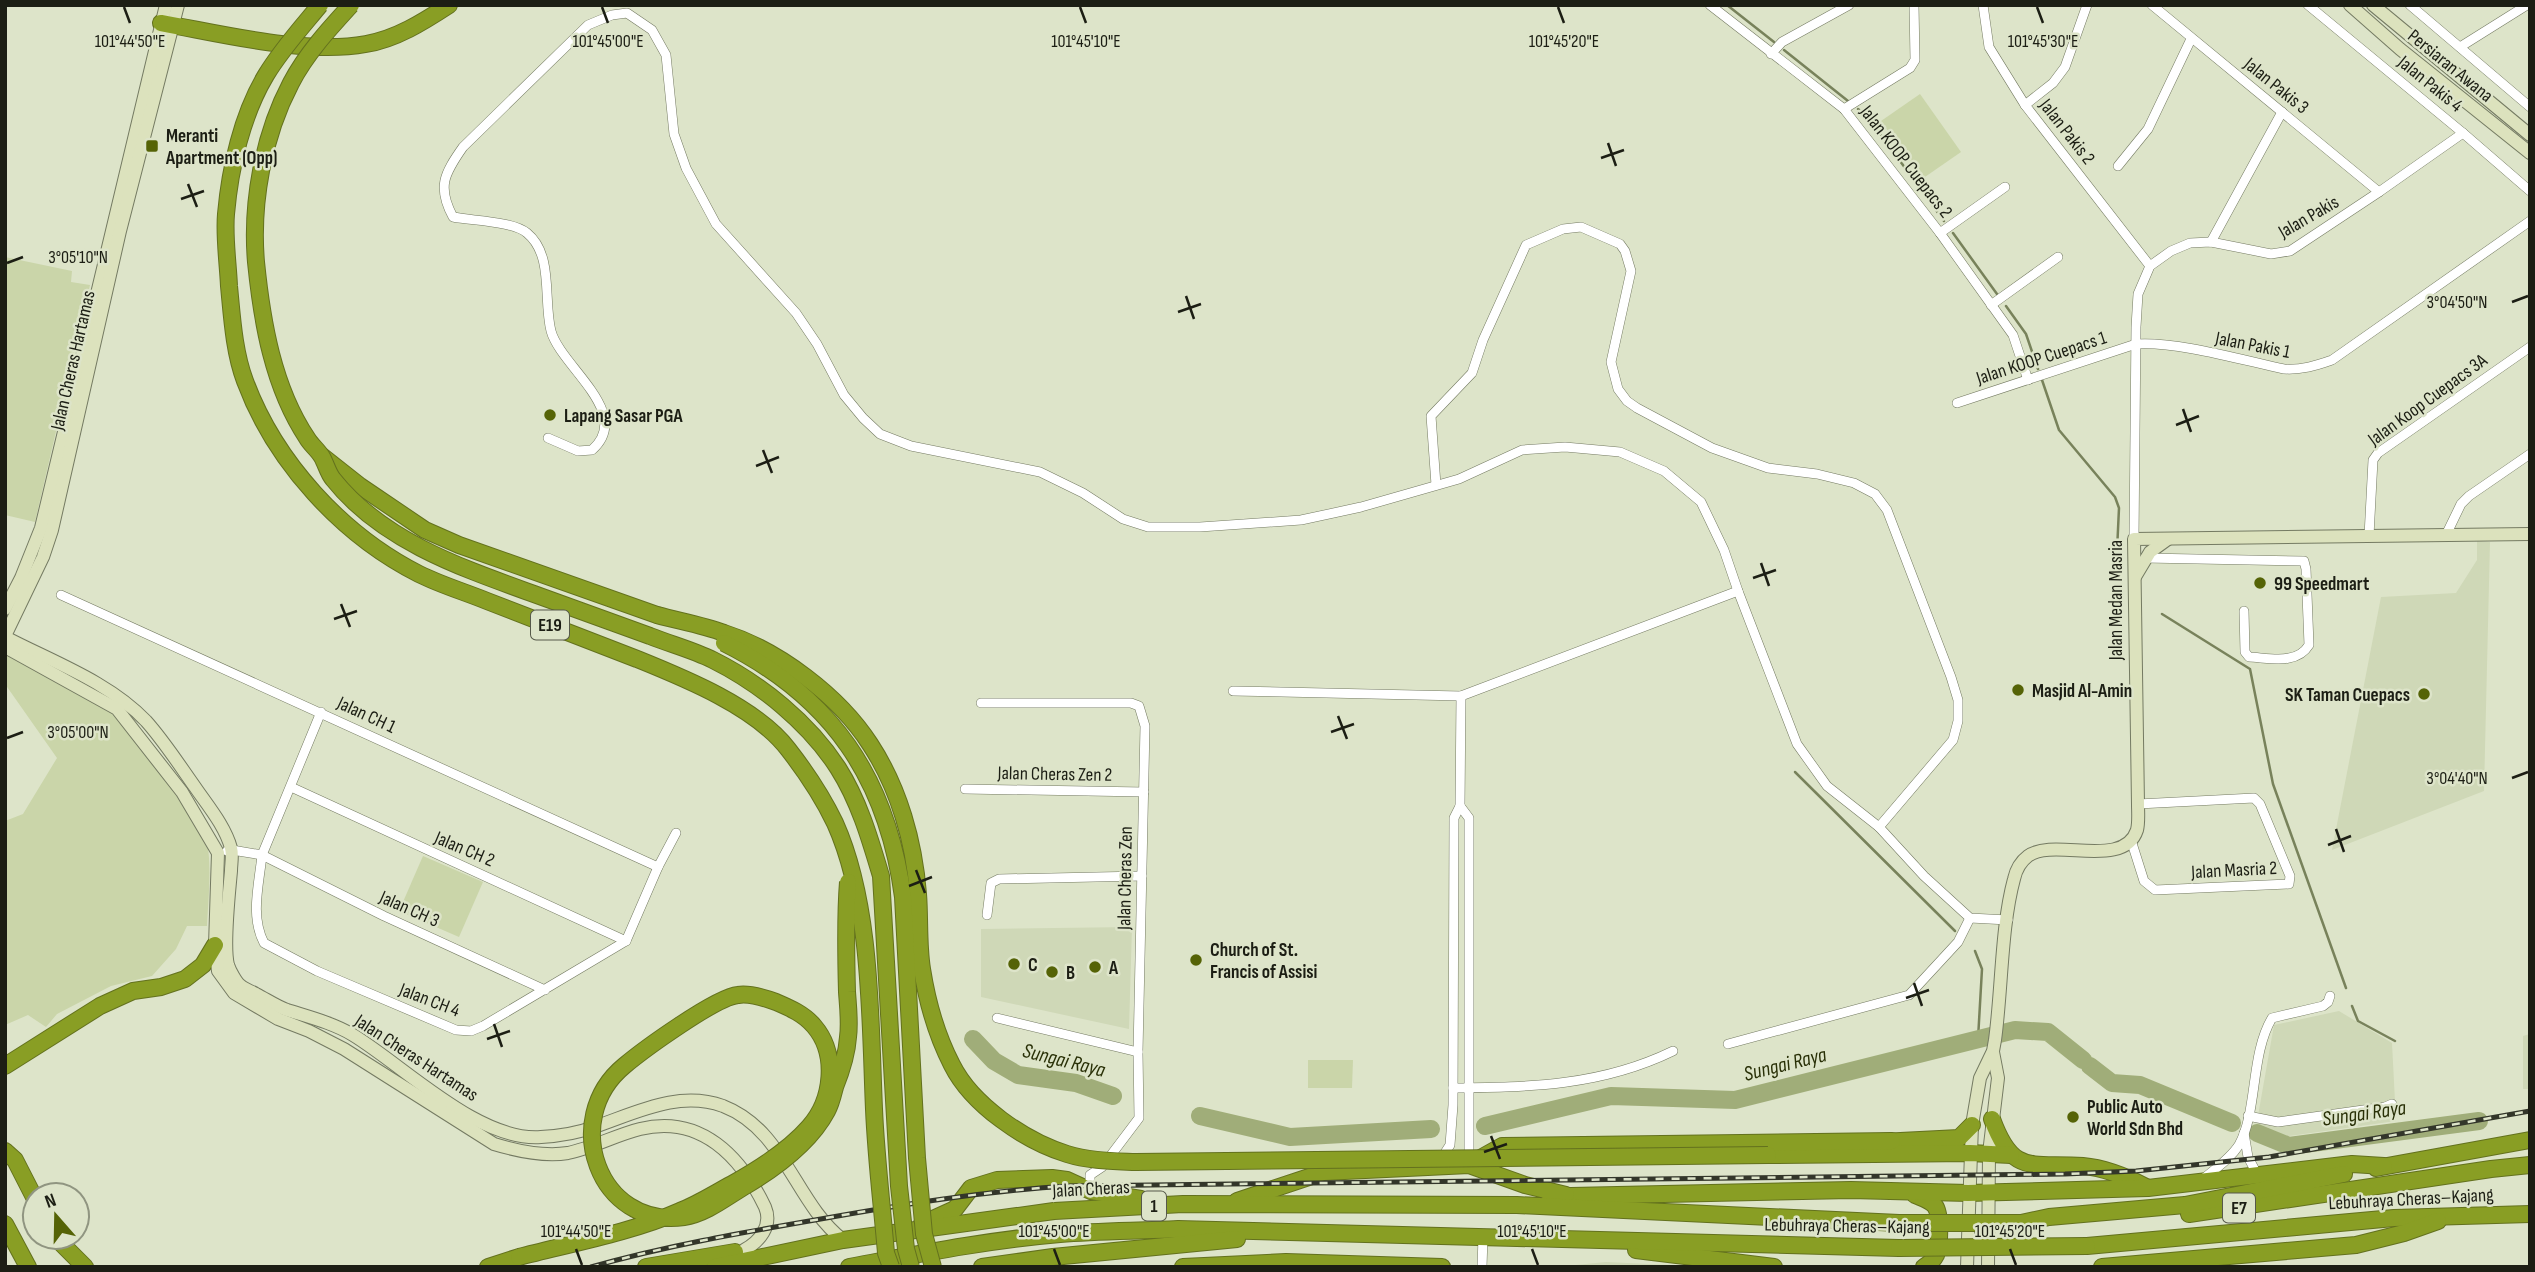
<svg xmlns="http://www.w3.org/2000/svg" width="2535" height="1272" viewBox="0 0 2535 1272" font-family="'Sofia Sans Condensed',sans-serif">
  <rect width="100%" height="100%" fill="#dde4c9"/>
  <g fill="#cfd8b7">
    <path d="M2477 541 2490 542 2484 791 2332 850 2381 597 2456 593 2477 560Z"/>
    <path d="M1132 927 1129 1029 981 997V929Z"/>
    <path d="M2339 1011 2392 1043 2396 1121 2283 1137 2256 1127 2274 1025Z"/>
    <path d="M2530 1034V1089H2523V1036Z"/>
    <path d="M1606 1262 1692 1266 1694 1267H1555Z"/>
  </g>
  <g fill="#cad5a9">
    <path d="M1920 94 1961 152 1922 179 1881 121Z"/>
    <path d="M5 257 72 271 71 282 90 285 35 522 5 515Z"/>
    <path d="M5 652C35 668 67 681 95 699 126 720 192 801 205 836 213 856 208 903 207 926H187L176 949 152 976 111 986 57 1014 46 1027 28 1015 5 1025V821L23 814 57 758 5 684Z"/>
    <path d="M423 856 483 882 459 937 399 911Z"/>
    <path d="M1308 1060H1353L1352 1088H1308Z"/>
  </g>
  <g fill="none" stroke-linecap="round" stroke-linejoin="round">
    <g stroke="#78825b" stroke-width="2.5">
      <path d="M1727 5 1774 42"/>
      <path d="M1784 50 1848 101"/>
      <path d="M1858 109 1867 116 1944 221"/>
      <path d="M1953 233 1997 294"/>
      <path d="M2006 306 2026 334 2038 369"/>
      <path d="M2042 380 2059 430 2115 497 2119 508 2117 551"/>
      <path d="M2162 614 2250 669 2273 784 2346 988"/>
      <path d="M1795 772 1955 931"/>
      <path d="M1975 951 1982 969 1978 1039"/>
      <path d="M2352 1006 2358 1021 2395 1041"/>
    </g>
    <g stroke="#a0ad79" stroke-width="18">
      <path d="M973 1039 994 1061 1018 1075 1076 1083 1113 1096"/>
      <path d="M2090 1066 2112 1083 2140 1085 2232 1123"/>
      <path d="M1200 1116 1290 1137 1431 1129"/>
      <path d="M1485 1126 1611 1096 1735 1100 2015 1030 2048 1032 2083 1060"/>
      <path d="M2257 1133 2289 1146 2479 1121"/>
    </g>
    <defs>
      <g id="street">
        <path d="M1710 5 1844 109 1940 233 2013 335 2028 380"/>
        <path d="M1983 5 1989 47 2025 105 2150 266"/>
        <path d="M2152 5 2379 192"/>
        <path d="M2308 5 2463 133 2530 191"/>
        <path d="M2410 5 2530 107"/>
        <path d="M2460 47 2527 5"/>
        <path d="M1771 54 1782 42 1849 5"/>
        <path d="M2025 105 2053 83 2065 67 2087 5"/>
        <path d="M1844 109 1910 68 1915 60 1914 5"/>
        <path d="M2118 166 2148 129 2191 39"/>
        <path d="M1940 233 2005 187"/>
        <path d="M2211 242 2282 112"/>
        <path d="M1991 305 2058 257"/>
        <path d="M1957 403 2136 344C2176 341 2242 360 2284 369 2302 370 2315 366 2332 360L2530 221"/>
        <path d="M548 438 578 451 592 450C634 413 561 367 551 331 543 300 554 255 527 233 512 221 473 221 453 217 437 187 444 174 463 147L588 25 612 15 627 13 652 30 666 55 674 134 686 168 716 224 796 313 817 344 844 395 863 418 880 434 911 446 1040 472 1083 493 1123 519 1148 527H1200L1301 520 1361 507 1459 479 1522 450 1565 447 1620 452 1664 471 1701 502 1724 550 1738 591 1797 744 1827 786 1879 827 1924 876 1970 918 2008 920"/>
        <path d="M1436 485 1431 416 1472 373 1483 340 1526 245 1563 229 1581 227 1620 244 1625 251 1631 271 1611 362 1618 389 1627 401 1637 408 1712 448 1768 468 1817 474 1854 483 1875 494 1887 510 1951 677 1958 700V721L1953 740 1879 827"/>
        <path d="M2446 535 2461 504 2469 496 2530 454"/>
        <path d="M2369 536 2373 460 2378 453 2530 347"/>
        <path d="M2134 539 2136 327 2138 294 2150 266 2171 251 2190 243 2211 242 2271 254 2290 251 2379 192 2463 133"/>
        <path d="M2145 558 2304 561 2306 569 2309 645C2297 665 2270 658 2249 657L2245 652 2244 611"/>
        <path d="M61 595 658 867"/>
        <path d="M1233 691 1461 696 1738 591"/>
        <path d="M981 703H1131L1139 706 1145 726 1138 1052 1139 1118 1102 1167 1090 1175V1182L1096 1189"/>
        <path d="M291 787 626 941"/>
        <path d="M965 789 1144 792"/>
        <path d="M1460 806 1469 818V1162"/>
        <path d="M2131 840 2144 881 2155 890 2289 884 2290 876 2260 804 2254 798 2138 804"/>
        <path d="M227 851 232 850 262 855 321 712"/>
        <path d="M987 915 991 883 999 879 1142 876"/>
        <path d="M545 990 384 916 262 855C259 885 250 916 264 943L317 971 456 1030 471 1031 483 1026 626 941 658 867 676 833"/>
        <path d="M997 1018 1138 1052"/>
        <path d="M1728 1044 1909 995 1958 942 1970 918"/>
        <path d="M1453 1088C1531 1087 1601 1086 1673 1051"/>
        <path d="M2248 1116 2278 1122 2385 1107 2392 1104"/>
        <path d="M2244 1133 2248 1157 2257 1174"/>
        <path d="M1441 1159 1450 1145 1453 1105 1454 818 1460 806 1461 696"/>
        <path d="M2203 1179C2215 1169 2230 1159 2239 1145 2258 1111 2250 1055 2272 1018L2323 1006 2328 1002 2330 996"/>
        <path d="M1482 1267 1483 1237"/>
      </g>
      <g id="secondary">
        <path d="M2350 5 2400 49 2530 153"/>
        <path d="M2373 5 2530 135"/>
        <path d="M2135 577 2150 552 2168 539"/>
        <path d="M5 609 21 578 41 528 166 5"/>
        <path d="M5 636 43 557 52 530 120 231 178 5"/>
        <path d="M5 637C53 662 109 682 146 721 164 741 180 766 195 787 208 806 225 826 231 848 233 855 231 864 231 871 229 894 223 946 228 965 230 971 236 982 240 985 244 989 251 991 256 994 266 999 276 1006 287 1010 309 1017 333 1023 353 1035 404 1066 479 1142 541 1137 558 1136 578 1133 594 1127 636 1113 678 1090 723 1106 785 1130 795 1203 843 1240"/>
        <path d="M5 647 117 709 182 792 218 853 215 945 218 971 234 993 278 1019 309 1031 344 1049 494 1144C517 1151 543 1157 568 1153 592 1148 616 1135 640 1129 701 1114 741 1157 765 1207 773 1226 759 1242 744 1250"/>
        <path d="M1967 1267 1972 1125 1980 1078 1993 1051 1995 1040C2002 989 2001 927 2014 879 2016 870 2020 862 2028 856 2054 837 2124 870 2137 830 2139 822 2138 812 2138 804L2134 539 2530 534"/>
        <path d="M1988 1267 1989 1153 1998 1078 1993 1052"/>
      </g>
      <g id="highway">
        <path d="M161 23C223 34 305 55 366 44 396 39 423 22 449 5"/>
        <path d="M322 456 360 486 425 530 459 545 657 615"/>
        <path d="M5 1066 100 1006 133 991 161 987 185 979 203 965 215 945"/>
        <path d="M1992 1119C2013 1177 2032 1162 2083 1166 2106 1168 2127 1177 2146 1187"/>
        <path d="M1881 1142 1959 1138 1972 1125"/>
        <path d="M5 1151 15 1160 35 1199"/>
        <path d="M1768 1155 1970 1153 2011 1155"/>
        <path d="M1477 1160 1502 1146 1892 1141"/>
        <path d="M2376 1168 2530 1140"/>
        <path d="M1915 1195C1922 1198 1930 1200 1935 1206 1941 1214 1940 1246 1936 1255 1933 1261 1929 1264 1924 1267"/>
        <path d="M1550 1200 1571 1196 1851 1190 1968 1193 2148 1188 2352 1164 2384 1166"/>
        <path d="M1237 1201 1324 1172 1469 1165 1525 1185 1566 1195"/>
        <path d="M2189 1214 2491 1169 2530 1165"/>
        <path d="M2021 1223 2049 1217 2185 1205 2344 1174"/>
        <path d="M5 1224 28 1267"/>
        <path d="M922 1224 955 1209 971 1188 997 1180 1052 1178 1067 1180 1091 1191 1141 1199"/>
        <path d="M55 1237 85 1267"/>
        <path d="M2087 1246 2394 1218 2530 1214"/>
        <path d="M1636 1250 1774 1267"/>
        <path d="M488 1267 519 1257"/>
        <path d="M646 1267 735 1252"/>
        <path d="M715 1267 843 1240 1054 1211 1183 1204 1517 1205 1899 1223"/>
        <path d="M849 1267C919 1254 989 1240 1060 1234 1099 1231 1139 1231 1178 1229L1899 1248"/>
        <path d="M982 1267 1053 1257 1237 1239"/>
        <path d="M1183 1267 1286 1262 1442 1267"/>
        <path d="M2102 1267 2356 1245 2404 1233 2438 1221"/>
      </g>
    </defs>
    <use href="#street" stroke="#747a62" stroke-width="10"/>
    <use href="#secondary" stroke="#747a62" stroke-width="14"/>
    <use href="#highway" stroke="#63711e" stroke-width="18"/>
    <use href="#street" stroke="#fff" stroke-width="9"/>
    <use href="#secondary" stroke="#dce2bd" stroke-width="12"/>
    <use href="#highway" stroke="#899e24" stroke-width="16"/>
    <defs>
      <path id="rail" d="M591 1267C665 1246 740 1233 815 1220 900 1205 983 1191 1068 1186L2065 1174 2136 1171 2269 1157 2530 1111"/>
    </defs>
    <use href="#rail" stroke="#33362a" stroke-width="5"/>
    <use href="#rail" stroke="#dde4c9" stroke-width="2.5" stroke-dasharray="8" stroke-linecap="butt"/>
    <defs>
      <g id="highway-bridge">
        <path d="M320 5C301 28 281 50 266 75 242 115 230 168 226 214 224 237 228 263 229 286 232 317 234 352 245 381 275 462 342 535 419 574 441 585 465 592 487 601 537 620 587 640 637 659 684 678 756 707 788 749 806 772 822 796 835 823 872 905 870 1019 874 1109 876 1157 882 1205 886 1253L891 1267"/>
        <path d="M351 5C329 29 306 54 291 83 263 136 251 203 256 262 262 322 273 387 307 438 311 445 318 450 322 457 326 464 328 473 333 479 382 541 462 568 534 594 572 608 611 622 650 636 670 644 693 650 713 660 761 684 809 723 838 768 859 801 870 839 881 876L899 1186 906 1249 911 1267"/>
        <path d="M657 615C679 621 703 625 724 633 778 650 839 696 870 744 899 788 914 842 918 894 920 919 918 944 922 969 927 1001 937 1036 952 1065 972 1105 1025 1141 1067 1154 1089 1161 1113 1161 1136 1162L1768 1155"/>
        <path d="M724 643C832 697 887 778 903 897L917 1158 924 1234 933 1267"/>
        <path d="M1899 1223H2021"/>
        <path d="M1899 1248 2087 1246"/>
        <path d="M519 1257C569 1244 633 1232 680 1211 698 1204 715 1193 732 1184 759 1169 788 1151 809 1127 833 1100 838 1054 814 1026 804 1014 790 1008 776 1002 765 998 750 993 738 995 716 997 643 1050 624 1066 560 1119 598 1229 684 1217 706 1214 728 1196 747 1185 777 1167 810 1143 827 1111 831 1104 833 1095 835 1087 841 1072 847 1053 848 1037 850 1023 848 1006 847 992 846 955 845 919 848 882"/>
      </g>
    </defs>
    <use href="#highway-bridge" stroke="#63711e" stroke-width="18" stroke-linecap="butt"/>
    <use href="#highway-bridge" stroke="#899e24" stroke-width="16"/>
  </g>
  <path fill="none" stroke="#1c1e14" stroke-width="2.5" d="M124 7 130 23M602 7 608 23M1080 7 1086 23M1558 7 1564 23M2037 7 2043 23M1608 143 1616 166M1601 158 1624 150M188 184 197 207M181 199 204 191M7 263 23 257M1186 296 1194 319M2512 302 2528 296M1178 312 1201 304M2183 409 2191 432M2176 425 2199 416M763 450 772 473M756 466 779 457M1761 563 1769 586M1753 578 1776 570M341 604 350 627M334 619 357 611M1338 716 1347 739M1331 732 1354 724M7 738 23 732M2512 778 2528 772M2336 829 2344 852M2328 845 2351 836M916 870 925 893M909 886 932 877M1914 983 1922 1006M1906 998 1929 990M494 1024 502 1047M487 1039 510 1031M1491 1136 1500 1159M1484 1152 1507 1144M576 1249 582 1265M1054 1249 1060 1265M1532 1249 1538 1265M2010 1249 2016 1265"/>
  <g fill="#556306" stroke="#dde4c9" stroke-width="2.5">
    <rect x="145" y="139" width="14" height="14" rx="3.5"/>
    <circle cx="550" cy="415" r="7"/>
    <circle cx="2260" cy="583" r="7"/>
    <circle cx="2018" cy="690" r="7"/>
    <circle cx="2424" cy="694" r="7"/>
    <circle cx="1196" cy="960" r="7"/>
    <circle cx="1014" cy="964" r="7"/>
    <circle cx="1095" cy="967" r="7"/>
    <circle cx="1052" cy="972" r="7"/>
    <circle cx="2073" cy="1117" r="7"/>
  </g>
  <g text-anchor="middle" stroke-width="5" stroke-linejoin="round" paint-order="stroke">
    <g fill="#dde4c9" stroke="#56594a" stroke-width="2">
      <rect x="531" y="610.5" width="38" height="29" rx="5"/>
      <rect x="1142" y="1191.5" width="24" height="29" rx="5"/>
      <rect x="2223" y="1193.5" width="32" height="29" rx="5"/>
    </g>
    <g font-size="18" font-weight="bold" fill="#1c1e14">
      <text x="550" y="631">E19</text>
      <text x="1154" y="1212">1</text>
      <text x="2239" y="1214">E7</text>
    </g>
    <g font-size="19" fill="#1c1e14" stroke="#dde4c9">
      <text transform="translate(2451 65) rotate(39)" y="7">Persiaran Awana</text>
      <text transform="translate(2431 83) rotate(39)" y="7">Jalan Pakis 4</text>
      <text transform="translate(2277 85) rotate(39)" y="7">Jalan Pakis 3</text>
      <text transform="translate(2068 131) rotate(52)" y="7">Jalan Pakis 2</text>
      <text transform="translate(1907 161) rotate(52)" y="7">Jalan KOOP Cuepacs 2</text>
      <text transform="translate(2308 216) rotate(-30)" y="7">Jalan Pakis</text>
      <text transform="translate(2253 344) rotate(11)" y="7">Jalan Pakis 1</text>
      <text transform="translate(2041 357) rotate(-18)" y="7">Jalan KOOP Cuepacs 1</text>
      <text transform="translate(72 360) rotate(-77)" y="7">Jalan Cheras Hartamas</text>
      <text transform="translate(2427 399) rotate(-36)" y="7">Jalan Koop Cuepacs 3A</text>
      <text transform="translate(2115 600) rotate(-90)" y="7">Jalan Medan Masria</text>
      <text transform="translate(367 714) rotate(25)" y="7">Jalan CH 1</text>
      <text transform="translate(1055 773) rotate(1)" y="7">Jalan Cheras Zen 2</text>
      <text transform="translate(465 848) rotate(23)" y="7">Jalan CH 2</text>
      <text transform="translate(2234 869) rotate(-3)" y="7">Jalan Masria 2</text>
      <text transform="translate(1124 878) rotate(-89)" y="7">Jalan Cheras Zen</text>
      <text transform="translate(410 908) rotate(24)" y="7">Jalan CH 3</text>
      <text transform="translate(430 999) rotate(21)" y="7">Jalan CH 4</text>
      <text transform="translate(417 1057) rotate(33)" y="7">Jalan Cheras Hartamas</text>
      <text transform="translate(1091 1188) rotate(-3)" y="7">Jalan Cheras</text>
      <text transform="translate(2411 1198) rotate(-3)" y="7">Lebuhraya Cheras–Kajang</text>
      <text transform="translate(1847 1225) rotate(1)" y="7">Lebuhraya Cheras–Kajang</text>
    </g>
    <g font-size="19" font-weight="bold" fill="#1c1e14" stroke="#dde4c9" text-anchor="start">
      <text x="166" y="142">Meranti<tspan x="166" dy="22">Apartment (Opp)</tspan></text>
      <text x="564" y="422">Lapang Sasar PGA</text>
      <text x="2274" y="590">99 Speedmart</text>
      <text x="2032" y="697">Masjid Al-Amin</text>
      <text x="2410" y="701" text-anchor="end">SK Taman Cuepacs</text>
      <text x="1210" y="956">Church of St.<tspan x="1210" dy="22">Francis of Assisi</tspan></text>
      <text x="1028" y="971">C</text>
      <text x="1109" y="974">A</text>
      <text x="1066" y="979">B</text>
      <text x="2087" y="1113">Public Auto<tspan x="2087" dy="22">World Sdn Bhd</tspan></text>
    </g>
    <g font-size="21" font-style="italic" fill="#293007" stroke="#dde4c9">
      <text transform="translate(1064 1060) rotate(14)" y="7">Sungai Raya</text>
      <text transform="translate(1785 1064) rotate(-14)" y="7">Sungai Raya</text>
      <text transform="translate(2364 1113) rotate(-8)" y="7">Sungai Raya</text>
    </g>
  </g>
  <g font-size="18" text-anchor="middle" fill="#1c1e14" stroke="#dde4c9" stroke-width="5" stroke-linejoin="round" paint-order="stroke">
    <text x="2043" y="47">101°45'30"E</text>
    <text x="130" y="47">101°44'50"E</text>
    <text x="608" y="47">101°45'00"E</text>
    <text x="1086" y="47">101°45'10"E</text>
    <text x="1564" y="47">101°45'20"E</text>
    <text x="78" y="263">3°05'10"N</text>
    <text x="2457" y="308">3°04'50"N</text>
    <text x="78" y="738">3°05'00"N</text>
    <text x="2457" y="784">3°04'40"N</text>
    <text x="576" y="1237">101°44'50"E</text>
    <text x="1054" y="1237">101°45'00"E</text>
    <text x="1532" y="1237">101°45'10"E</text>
    <text x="2010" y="1237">101°45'20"E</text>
  </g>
  <rect width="2535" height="1272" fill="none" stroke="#1c1e14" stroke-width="14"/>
  <g transform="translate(56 1216) rotate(340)"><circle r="33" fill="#dde4c9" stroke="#909581" stroke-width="2"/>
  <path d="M0-5L12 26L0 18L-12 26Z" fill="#556306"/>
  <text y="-10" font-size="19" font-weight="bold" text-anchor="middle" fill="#1c1e14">N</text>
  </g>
</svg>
